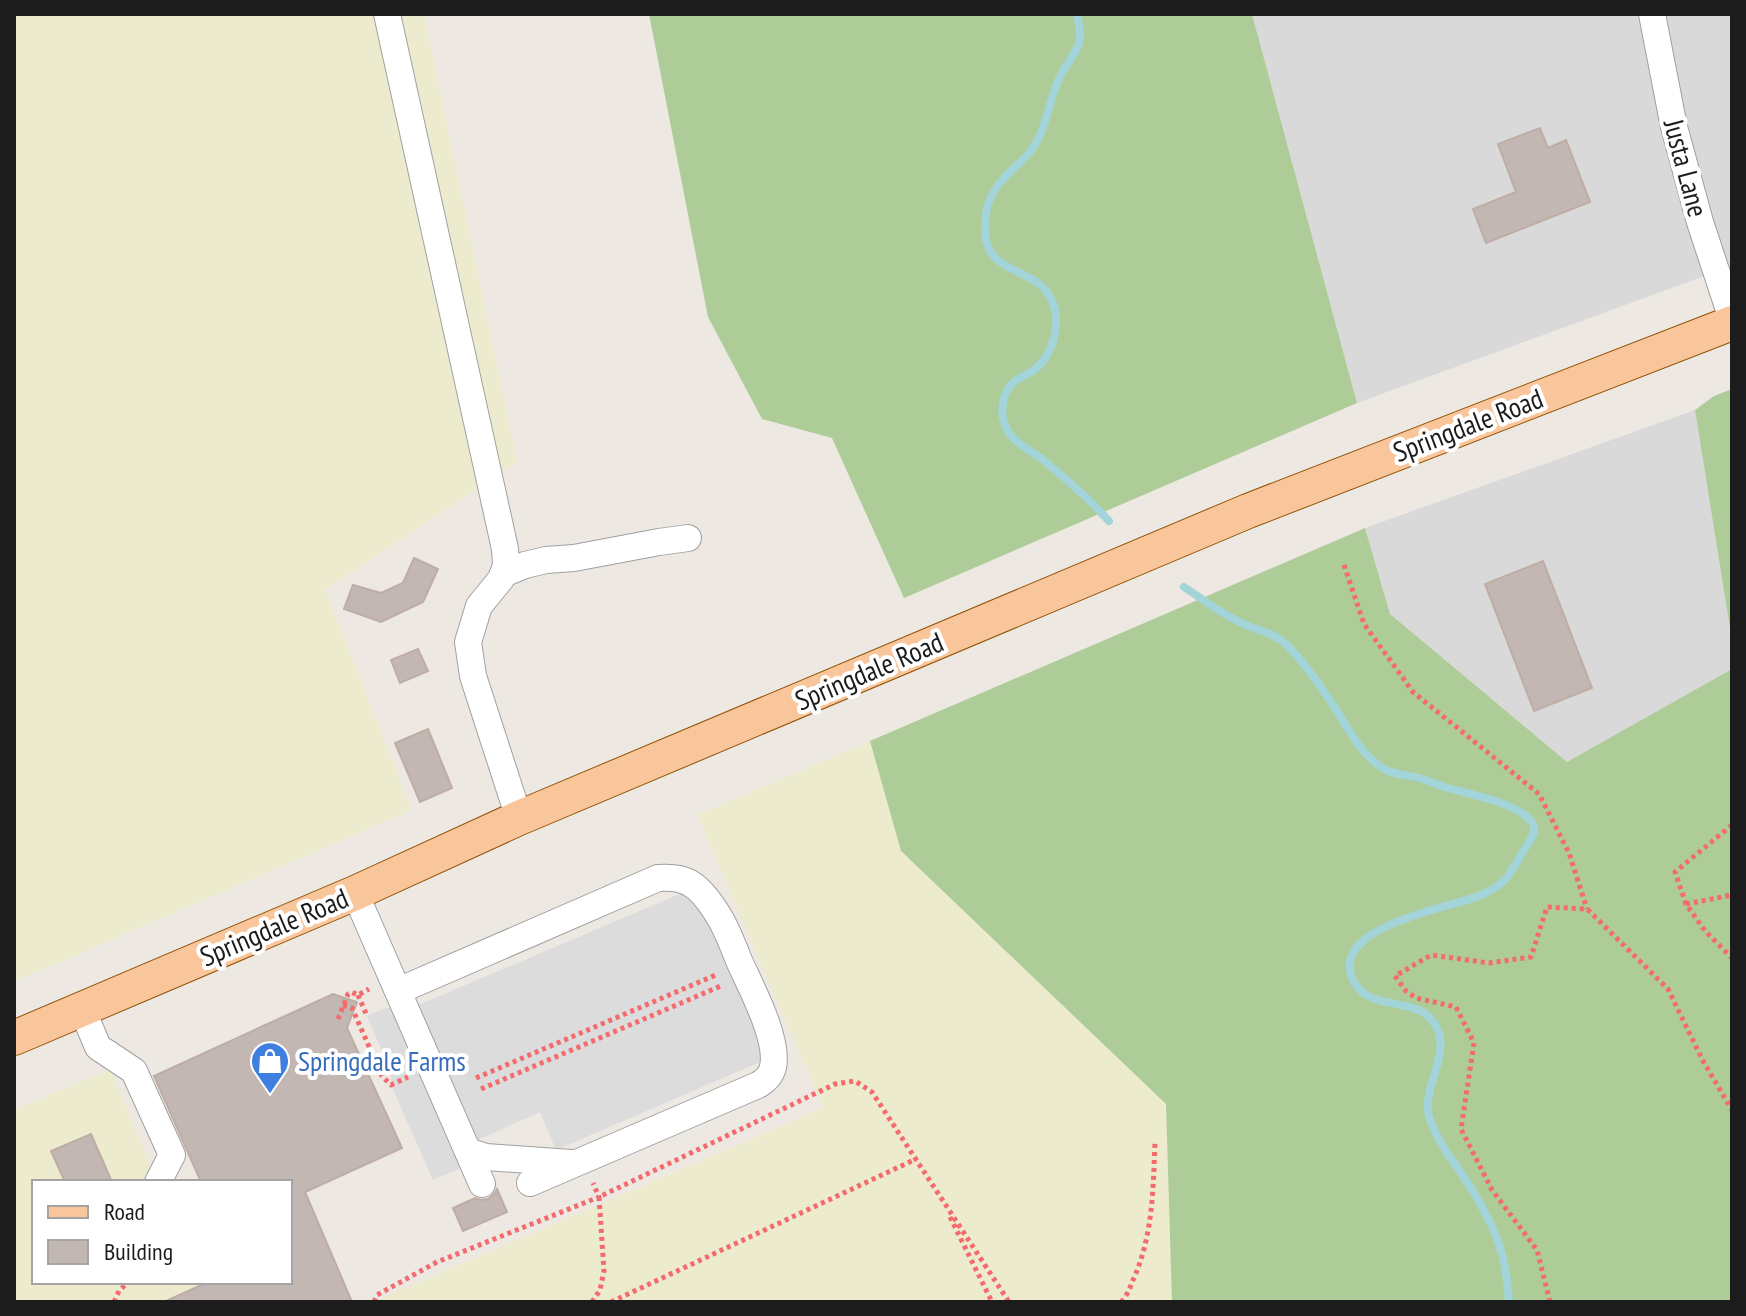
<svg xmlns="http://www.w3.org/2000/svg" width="1746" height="1316" viewBox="0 0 1746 1316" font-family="'PT Sans Narrow',sans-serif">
  <rect width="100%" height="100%" fill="#ede8e2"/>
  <g fill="#dad9d9">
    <path d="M1252 14H1732V266L1357 403Z"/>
    <path d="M1695 410 1732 641V669L1567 763 1390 614 1365 528Z"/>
  </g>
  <g fill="#ecebce">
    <path d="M14 14H424L517 462 325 590 412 810 14 982Z"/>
    <path d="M870 741 901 851 1167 1104 1172 1302H373L823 1108 697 815Z"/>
    <path d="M110 1069 158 1182H34V1282H202L210 1302H14V1110Z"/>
  </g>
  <g fill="#adcc98">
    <path d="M649 14H1252L1357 403 904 598 832 438 762 419 708 317Z"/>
    <path d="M1732 389V641L1695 410 1714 396Z"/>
    <path d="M1365 528 1390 614 1567 762 1732 669V1302H1172L1166 1104 901 851 870 741Z"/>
  </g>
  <path fill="#dcdcdc" d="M696 887 774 1056 556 1150 540 1112 466 1145 473 1163 433 1180 391 1085V1072L367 1016 386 1008 423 1003Z"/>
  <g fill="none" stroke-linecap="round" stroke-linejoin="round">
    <g stroke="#a3d4da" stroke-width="8">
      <path d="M1077 14C1078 22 1081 30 1080 38 1078 53 1067 62 1061 75 1048 99 1048 126 1033 148 1019 167 999 177 990 199 986 208 985 219 985 229 984 280 1045 263 1055 310 1059 332 1051 357 1034 370 1027 375 1019 377 1013 383 1003 392 1000 410 1004 422 1010 442 1027 448 1042 459 1054 469 1067 480 1079 491 1090 500 1099 511 1109 521"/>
      <path d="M1184 587C1204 600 1224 616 1246 625 1261 632 1276 633 1288 646 1303 662 1317 681 1329 699 1345 722 1359 754 1384 769 1394 775 1408 775 1419 778 1429 781 1438 785 1448 788 1469 794 1511 802 1527 817 1532 821 1535 826 1534 832 1532 840 1526 846 1522 853 1510 874 1506 885 1481 895 1452 908 1331 925 1352 978 1366 1012 1411 997 1430 1018 1458 1047 1421 1084 1429 1116 1435 1138 1452 1160 1465 1179 1492 1220 1507 1252 1509 1302"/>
    </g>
  </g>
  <g fill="#c2b7b2" stroke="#beada5" stroke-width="2">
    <path d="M1540 128 1548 148 1566 140 1590 202 1486 243 1473 209 1516 192 1498 144Z"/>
    <path d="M414 558 438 569 423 602 381 622 344 609 353 585 381 593 403 583Z"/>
    <path d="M1543 561 1592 688 1534 711 1485 584Z"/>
    <path d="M418 649 428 671 400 683 391 660Z"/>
    <path d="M428 729 452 788 420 802 395 743Z"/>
    <path d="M333 994 357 1002 347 1028 402 1148 305 1192 352 1302H164L208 1282H290V1182H201L154 1076Z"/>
    <path d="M91 1134 112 1182H65L51 1151Z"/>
    <path d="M497 1189 507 1212 463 1231 453 1208 475 1198 481 1200 488 1199 494 1194Z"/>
  </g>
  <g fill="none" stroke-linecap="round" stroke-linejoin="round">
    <defs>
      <g id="minor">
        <path d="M387 14 505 549 506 566 501 579 479 606 468 642 473 676 519 818"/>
        <path d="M1652 14 1674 127 1700 222 1732 319"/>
        <path d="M503 574 525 565 546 560 574 558 659 542 688 538"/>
        <path d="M355 893 482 1184"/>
        <path d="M398 991 658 878C673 877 686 878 698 889 707 897 714 908 720 918 728 932 734 948 740 963 752 989 779 1040 773 1067 771 1076 765 1081 758 1085L530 1183"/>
        <path d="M82 1009 98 1047 134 1071 172 1155 158 1182"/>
        <path d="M468 1151 486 1157 571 1163"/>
      </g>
      <path id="major" d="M14 1038 355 893 519 818 1248 511 1732 323"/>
    </defs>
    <use href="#minor" stroke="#a0a0a0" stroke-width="28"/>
    <use href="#major" stroke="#905205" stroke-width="36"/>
    <g stroke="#f56b6d" stroke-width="5" stroke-dasharray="4 4" stroke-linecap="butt">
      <path d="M1344 565 1364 624 1413 692 1539 794 1569 853 1587 909"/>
      <path d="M1732 825 1675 872 1686 904 1705 931 1732 958"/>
      <path d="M1686 904 1732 895"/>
      <path d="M358 995 367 1016"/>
      <path d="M343 1005 352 1008 382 1076 391 1085 408 1077"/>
      <path d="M338 1019 348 994 351 992 358 995 369 989"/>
      <path d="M476 1078 718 974"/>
      <path d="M481 1089 723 985"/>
      <path d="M950 1217 992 1302"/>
      <path d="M114 1302 119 1291 128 1282"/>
      <path d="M374 1302 377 1295 437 1262 599 1197 593 1183"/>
      <path d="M592 1302 600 1290 604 1271 599 1197 835 1084 855 1081 872 1092 1009 1302"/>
      <path d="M611 1302 916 1159"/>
      <path d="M1121 1302C1127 1296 1130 1288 1133 1280 1153 1236 1153 1190 1155 1143"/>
      <path d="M1550 1302 1537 1250 1492 1190 1461 1129 1474 1043 1456 1007 1416 998 1406 991 1395 976 1431 955 1489 963 1531 957 1547 907 1587 909 1668 989 1703 1061 1732 1110"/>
    </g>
    <use href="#minor" stroke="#fff" stroke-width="26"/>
    <use href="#major" stroke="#f9c69c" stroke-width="34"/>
  </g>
  <defs>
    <symbol id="shop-pin" viewBox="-11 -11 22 30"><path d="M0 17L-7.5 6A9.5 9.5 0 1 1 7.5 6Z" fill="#3f7fe0" stroke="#fff"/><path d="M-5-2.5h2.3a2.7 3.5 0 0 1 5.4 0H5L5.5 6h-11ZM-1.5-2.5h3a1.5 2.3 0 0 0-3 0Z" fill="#fff"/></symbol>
  </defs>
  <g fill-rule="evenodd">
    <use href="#shop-pin" x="248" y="1039" width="44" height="60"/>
  </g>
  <g text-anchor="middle" stroke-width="8" stroke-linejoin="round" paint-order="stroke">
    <g font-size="28" fill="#1c1c1c" stroke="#fff">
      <text transform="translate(1686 168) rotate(75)" y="10">Justa Lane</text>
      <text transform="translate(1468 425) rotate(-21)" y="10">Springdale Road</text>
      <text transform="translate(869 671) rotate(-23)" y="10">Springdale Road</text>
      <text transform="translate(274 927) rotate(-23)" y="10">Springdale Road</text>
    </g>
    <g font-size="28" fill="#366cbe" stroke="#fff" text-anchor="start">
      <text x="298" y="1071">Springdale Farms</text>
    </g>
  </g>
  <rect width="1746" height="1316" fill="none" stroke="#1c1c1c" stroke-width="32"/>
  <rect x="32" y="1180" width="260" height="104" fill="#ffffff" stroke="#a4a4a4" stroke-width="2"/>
  <rect x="48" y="1206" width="40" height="12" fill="#f9c69c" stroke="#a4a4a4" stroke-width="2"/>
  <text x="104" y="1220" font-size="24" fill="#1c1c1c">Road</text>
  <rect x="48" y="1240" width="40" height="24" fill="#c2b7b2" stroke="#a4a4a4" stroke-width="2"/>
  <text x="104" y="1260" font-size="24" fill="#1c1c1c">Building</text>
</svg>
